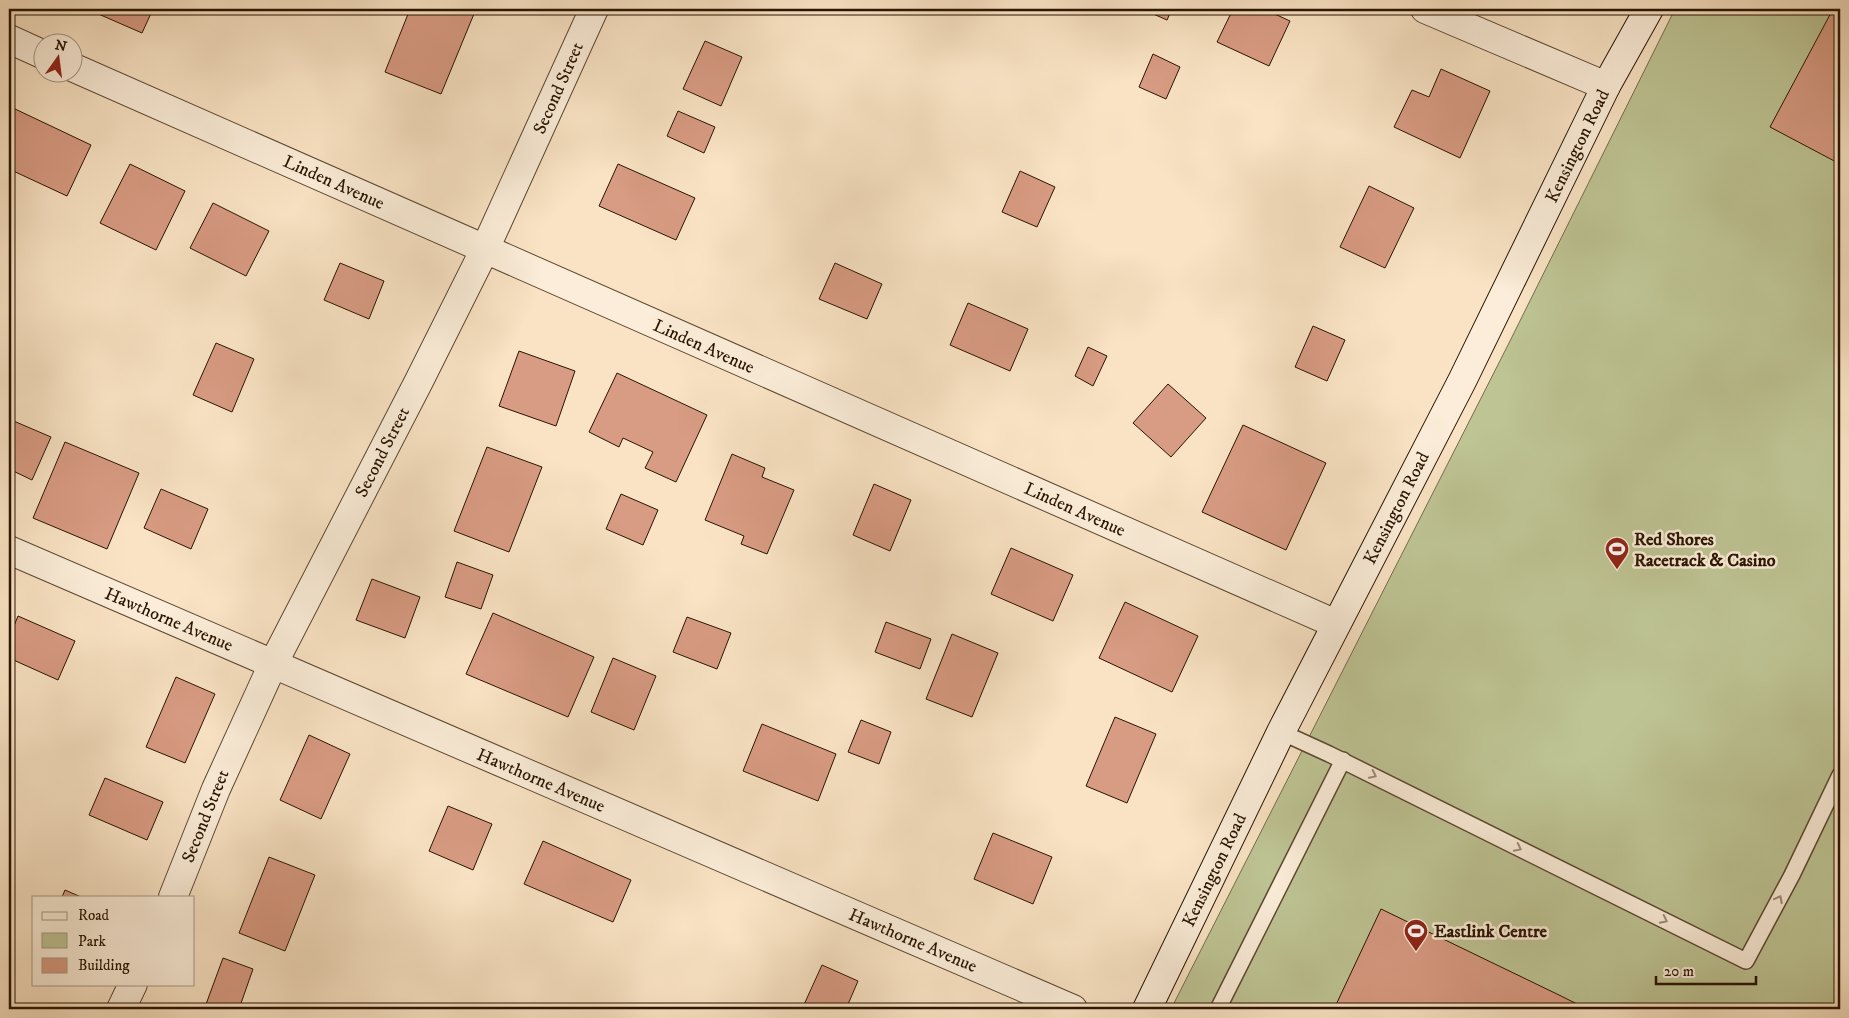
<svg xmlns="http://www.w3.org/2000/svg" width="1849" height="1018" viewBox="0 0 1849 1018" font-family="'IM FELL DW Pica',serif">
  <rect width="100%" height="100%" fill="#f9e3c4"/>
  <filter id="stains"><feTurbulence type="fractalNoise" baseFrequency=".004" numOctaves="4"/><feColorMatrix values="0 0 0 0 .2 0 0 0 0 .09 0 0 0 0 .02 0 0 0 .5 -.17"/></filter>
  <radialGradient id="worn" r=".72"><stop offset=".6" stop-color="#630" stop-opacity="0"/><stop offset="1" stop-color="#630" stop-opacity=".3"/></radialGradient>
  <path fill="#bec494" stroke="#746c4a" d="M1675 9H1840V1009H1171L1509 343Z"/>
  <g fill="#d89b83" stroke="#291400">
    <path d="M87 9H153L142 33Z"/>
    <path d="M410 9H476L441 94 385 72Z"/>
    <path d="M1142 9H1172L1167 20Z"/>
    <path d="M1233 9H1264L1290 21 1269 66 1217 42Z"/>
    <path d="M1833 9H1840V164L1770 127Z"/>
    <path d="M705 41 742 57 721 106 683 89Z"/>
    <path d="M1153 54 1180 67 1166 99 1139 87Z"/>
    <path d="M1441 69 1490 91 1460 158 1394 127 1412 90 1429 97Z"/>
    <path d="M13 108 91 145 67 196 9 169V117Z"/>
    <path d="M678 111 715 127 704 153 667 136Z"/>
    <path d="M130 164 185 191 156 250 100 223Z"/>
    <path d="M618 164 695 198 676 240 599 206Z"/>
    <path d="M1020 171 1055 187 1037 227 1002 212Z"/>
    <path d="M1369 186 1414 208 1385 268 1340 247Z"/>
    <path d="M213 203 269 231 246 276 190 248Z"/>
    <path d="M340 263 384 281 369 319 324 300Z"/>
    <path d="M835 263 882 284 867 319 819 299Z"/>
    <path d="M968 303 1028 329 1010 371 950 345Z"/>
    <path d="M1313 326 1345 340 1327 381 1295 367Z"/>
    <path d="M216 343 254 359 232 412 193 395Z"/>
    <path d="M1088 347 1107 356 1093 386 1075 376Z"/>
    <path d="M519 351 575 371 556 426 499 406Z"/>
    <path d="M617 373 707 415 676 482 645 468 653 452 623 438 619 447 589 432Z"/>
    <path d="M1168 384 1206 418 1171 457 1133 423Z"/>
    <path d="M9 419 51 437 32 480 9 469Z"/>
    <path d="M1243 425 1326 463 1286 550 1202 512Z"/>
    <path d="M65 442 139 473 107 549 33 518Z"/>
    <path d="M487 447 542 467 509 552 454 531Z"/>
    <path d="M732 454 765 468 762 477 794 490 767 554 741 544 744 536 705 520Z"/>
    <path d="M874 484 911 500 890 551 853 535Z"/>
    <path d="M161 489 208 509 191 549 144 528Z"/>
    <path d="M621 494 658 510 643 545 606 529Z"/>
    <path d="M1011 548 1073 575 1053 621 991 594Z"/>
    <path d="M457 562 493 575 481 609 445 597Z"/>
    <path d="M372 579 420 597 405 638 356 620Z"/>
    <path d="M1125 602 1198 636 1172 692 1099 658Z"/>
    <path d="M493 613 594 657 568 717 466 674Z"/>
    <path d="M18 616 75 641 58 680 9 658V638Z"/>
    <path d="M687 617 731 633 717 669 673 652Z"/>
    <path d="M886 622 931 639 920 669 875 652Z"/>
    <path d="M952 634 998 653 972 717 926 699Z"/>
    <path d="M613 658 656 676 634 730 591 712Z"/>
    <path d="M176 677 215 694 185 763 146 747Z"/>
    <path d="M1115 717 1156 734 1127 803 1086 786Z"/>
    <path d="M861 720 891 732 879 764 848 752Z"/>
    <path d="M762 724 836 754 818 801 743 771Z"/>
    <path d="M309 735 350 754 321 819 280 800Z"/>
    <path d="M105 778 163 802 147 840 89 815Z"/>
    <path d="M448 806 492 824 473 870 429 851Z"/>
    <path d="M9 811 14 814 9 826Z"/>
    <path d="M993 833 1052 857 1033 904 974 879Z"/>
    <path d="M543 841 631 880 613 922 524 884Z"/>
    <path d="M269 857 315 875 285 951 239 933Z"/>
    <path d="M65 890 81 897H62Z"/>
    <path d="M1381 909 1559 995 1587 1009H1334Z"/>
    <path d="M223 958 253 969 239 1009H213L205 1007Z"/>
    <path d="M822 965 858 981 846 1009H802Z"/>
  </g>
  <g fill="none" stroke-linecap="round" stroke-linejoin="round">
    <defs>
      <g id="lane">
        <path d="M1281 732 1329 754 1746 961 1792 875 1840 775"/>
        <path d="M1218 1009 1343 760"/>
      </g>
      <g id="street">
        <path d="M1425 9 1606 86"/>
        <path d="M9 39 42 54"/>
        <path d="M72 67 1336 624"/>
        <path d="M9 550 1073 1009"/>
        <path d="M173 897 216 789 273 664 419 381 485 249 594 9"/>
        <path d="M121 1009 133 984"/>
      </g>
      <path id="secondary" d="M1147 1009 1281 732 1462 381 1606 86 1649 9"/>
    </defs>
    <use href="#lane" stroke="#5d4831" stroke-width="18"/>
    <use href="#street" stroke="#5d4831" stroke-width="30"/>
    <use href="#secondary" stroke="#291400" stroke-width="30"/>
    <use href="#lane" stroke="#fbedd9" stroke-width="15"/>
    <use href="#street" stroke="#fbedd9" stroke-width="28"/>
    <use href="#secondary" stroke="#fbedd9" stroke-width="28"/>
  </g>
  <defs><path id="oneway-chevron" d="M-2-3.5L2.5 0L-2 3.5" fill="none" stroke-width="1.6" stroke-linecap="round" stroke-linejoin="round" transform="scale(1.25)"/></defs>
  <g stroke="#9c8b77">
    <use href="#oneway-chevron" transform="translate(1373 775) rotate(26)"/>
    <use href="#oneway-chevron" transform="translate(1518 848) rotate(26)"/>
    <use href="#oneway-chevron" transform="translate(1779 899) rotate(-62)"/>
    <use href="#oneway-chevron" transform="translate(1664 920) rotate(26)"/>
  </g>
  <defs>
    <symbol id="stadium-pin" viewBox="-11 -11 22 30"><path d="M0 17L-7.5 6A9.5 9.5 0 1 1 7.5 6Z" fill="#8f2418" stroke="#fbedd9"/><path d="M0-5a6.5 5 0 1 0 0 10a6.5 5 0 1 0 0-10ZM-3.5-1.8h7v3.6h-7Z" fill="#fff"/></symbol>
  </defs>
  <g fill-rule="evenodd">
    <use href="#stadium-pin" x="1603" y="535" width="28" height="38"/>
    <use href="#stadium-pin" x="1402" y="917" width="28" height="38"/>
  </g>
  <g text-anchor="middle" stroke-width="5" stroke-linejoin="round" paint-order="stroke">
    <g font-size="18" fill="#291400" stroke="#fbedd9">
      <text transform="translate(558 88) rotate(-66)" y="6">Second Street</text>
      <text transform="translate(1577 146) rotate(-64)" y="6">Kensington Road</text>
      <text transform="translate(334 182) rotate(24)" y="6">Linden Avenue</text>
      <text transform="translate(704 346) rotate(24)" y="6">Linden Avenue</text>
      <text transform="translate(382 452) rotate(-63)" y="6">Second Street</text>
      <text transform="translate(1396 508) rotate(-63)" y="6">Kensington Road</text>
      <text transform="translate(1075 509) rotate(24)" y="6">Linden Avenue</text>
      <text transform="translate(169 619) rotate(23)" y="6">Hawthorne Avenue</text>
      <text transform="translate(541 780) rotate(23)" y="6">Hawthorne Avenue</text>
      <text transform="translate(205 816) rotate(-68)" y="6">Second Street</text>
      <text transform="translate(1214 870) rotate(-64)" y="6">Kensington Road</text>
      <text transform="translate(913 940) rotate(23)" y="6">Hawthorne Avenue</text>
    </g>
    <g font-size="18" font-weight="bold" fill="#291400" stroke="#fbedd9" text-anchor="start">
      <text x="1634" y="545">Red Shores<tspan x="1634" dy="21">Racetrack &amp; Casino</tspan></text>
      <text x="1434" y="937">Eastlink Centre</text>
    </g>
  </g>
  <rect width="1849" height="1018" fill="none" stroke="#f9e3c4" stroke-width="30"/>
  <rect x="10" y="10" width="1829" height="998" fill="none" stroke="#291400" stroke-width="2.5"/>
  <rect x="15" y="15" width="1819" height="988" fill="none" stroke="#291400"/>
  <rect x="32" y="896" width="162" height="90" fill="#fbedd9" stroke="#a79682"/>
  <rect x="42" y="912" width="25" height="8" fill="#fbedd9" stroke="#a79682"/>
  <text x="78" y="920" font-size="15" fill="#291400">Road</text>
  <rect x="42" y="933" width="25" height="15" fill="#bec494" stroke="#a79682"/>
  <text x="78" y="946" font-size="15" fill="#291400">Park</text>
  <rect x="42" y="958" width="25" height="15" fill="#d89b83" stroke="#a79682"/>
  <text x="78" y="970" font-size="15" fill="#291400">Building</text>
  <g transform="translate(58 58) rotate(14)"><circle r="24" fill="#fbedd9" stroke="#a79682"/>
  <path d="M0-4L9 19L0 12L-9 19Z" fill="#8f2418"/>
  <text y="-8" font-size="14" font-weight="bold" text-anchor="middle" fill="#291400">N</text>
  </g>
  <path d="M1656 976v8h100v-8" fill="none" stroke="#291400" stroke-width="2.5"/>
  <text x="1664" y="976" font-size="15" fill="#291400" stroke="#fbedd9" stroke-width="4" paint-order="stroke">20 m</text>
  <rect width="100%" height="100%" filter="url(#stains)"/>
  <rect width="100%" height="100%" fill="url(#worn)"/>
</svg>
